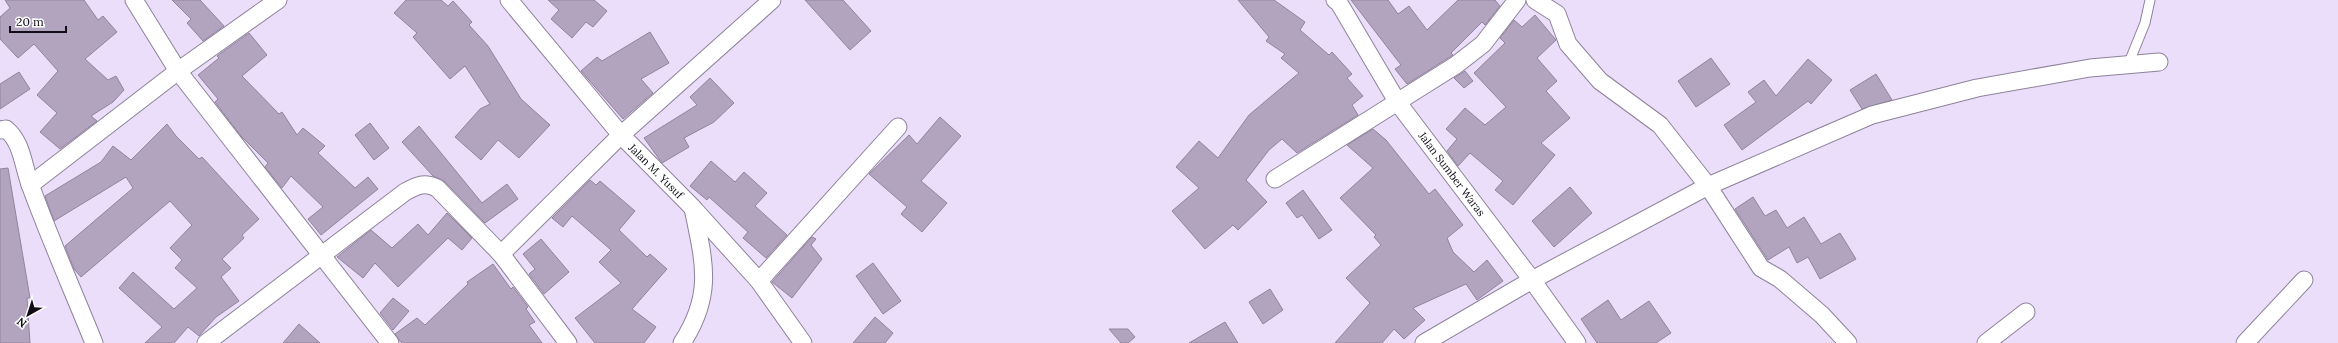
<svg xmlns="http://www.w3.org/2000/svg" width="2338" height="343" viewBox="0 0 2338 343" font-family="Lora,serif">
  <rect width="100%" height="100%" fill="#ebdefa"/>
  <g fill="#b2a4bf" stroke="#92849e">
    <path d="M5 0H84L98 20 103 16 117 32 85 59 108 80 116 76 124 90 113 102 91 116 97 121 60 149 40 132 57 113 37 95 58 71 34 44 18 58 0 39V17L10 8Z"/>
    <path d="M172 0H200L224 26 203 41 187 23 191 19Z"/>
    <path d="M406 0H441L448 6 453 1 472 22 469 25 488 46 521 99 550 125 519 158 498 140 481 160 455 137 480 109 490 104 465 66 450 79 413 37 417 33 394 13Z"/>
    <path d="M548 0H594L607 11 593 27 586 22 572 38 551 19 559 10Z"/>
    <path d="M805 0H843L871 31 850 50Z"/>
    <path d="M1238 0H1274L1305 22 1300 30 1329 55 1332 52 1352 74 1347 78 1363 96 1352 105 1358 115 1297 153 1282 139 1269 150 1246 180 1267 202 1238 230 1233 225 1205 249 1172 211 1199 188 1176 167 1199 141 1218 158 1249 115 1299 73 1281 58 1285 54 1266 41 1269 37Z"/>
    <path d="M1351 0H1388L1398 14 1409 6 1427 30 1458 0H1495L1500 6 1485 25 1482 22 1451 53 1453 55 1407 84 1395 69 1401 65Z"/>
    <path d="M1535 15 1556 40 1537 58 1557 81 1546 91 1570 118 1541 143 1555 155 1513 205 1495 190 1503 181 1470 153 1458 166 1447 151 1457 139 1446 129 1465 108 1485 125 1506 107 1474 73 1505 43 1500 38 1514 20 1522 27Z"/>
    <path d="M650 32 669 63 641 79 653 93 623 119 581 71 597 57 602 61Z"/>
    <path d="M249 33 267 55 242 76 279 114 282 112 297 135 303 128 325 146 318 153 355 188 368 177 378 189 321 235 308 219 323 207 291 176 282 188 265 167 268 163 241 136 215 102 218 99 198 75 219 58 217 56Z"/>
    <path d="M1711 58 1730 84 1696 107 1678 81Z"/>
    <path d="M1808 59 1832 80 1811 104 1808 101 1742 150 1724 125 1756 102 1748 92 1764 80 1776 96Z"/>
    <path d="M1465 71 1473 81 1464 88 1454 78Z"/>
    <path d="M19 72 30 89 0 109V84Z"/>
    <path d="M1876 74 1892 100 1862 109 1850 90Z"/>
    <path d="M710 78 734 103 714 122 684 138 689 147 662 163 644 138 697 105 690 97Z"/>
    <path d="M940 117 961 136 921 181 947 203 922 232 901 214 907 207 869 174 909 135 917 144Z"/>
    <path d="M370 123 389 148 374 160 355 135Z"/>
    <path d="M167 124 176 136 199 159 202 157 259 219 242 235 244 238 222 259 231 268 221 277 239 301 216 317 199 336 188 327 174 343H145L162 327 119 288 133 272 174 309 197 288 175 268 182 260 170 248 192 225 170 201 81 277 74 269 65 246 133 188 126 177 54 221 45 196 101 162 113 146 131 160Z"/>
    <path d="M419 126 482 203 507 184 518 199 485 223 444 181 433 176 402 142Z"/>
    <path d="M1373 129 1386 140 1429 194 1435 189 1463 225 1447 238 1453 252 1474 272 1487 260 1503 281 1477 300 1466 284 1413 308 1425 320 1404 339 1394 329 1382 343H1335L1370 303 1346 278 1381 245 1374 237 1376 235 1340 198 1373 168 1347 145Z"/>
    <path d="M711 161 735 182 744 172 767 193 755 206 787 235 766 258 743 238 748 232 709 197 707 200 690 186Z"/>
    <path d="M8 168 30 298H27L30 343H0V169Z"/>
    <path d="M590 180 596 185 600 181 635 211 619 230 647 257 650 254 667 269 632 309 656 327 644 343H595L575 318 621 283 599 262 611 250 572 216 563 227 552 218Z"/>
    <path d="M1570 187 1592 213 1554 247 1532 221Z"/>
    <path d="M1303 190 1332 230 1319 239 1302 215 1297 218 1286 203Z"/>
    <path d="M1753 197 1765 216 1776 210 1787 228 1804 217 1821 244 1840 233 1856 259 1820 279 1808 257 1797 263 1789 247 1768 260 1735 209Z"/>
    <path d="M447 213 472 238 462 250 448 238 398 287 375 263 363 278 337 257 371 230 392 248 418 224 428 235Z"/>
    <path d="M812 237 816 239 811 245 822 259 792 298 772 282Z"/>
    <path d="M541 239 569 272 544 294 529 274 535 269 523 254Z"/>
    <path d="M873 263 901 301 883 314 856 276Z"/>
    <path d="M493 264 511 289 513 287 528 307 526 309 535 322 529 325 542 343H402L400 341 395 334 417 318 425 325 468 284 467 282Z"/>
    <path d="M1270 289 1283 310 1263 324 1249 302Z"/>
    <path d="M393 298 409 311 393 330 380 313Z"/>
    <path d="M1608 300 1621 320 1649 301 1671 333 1656 343H1597L1581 319Z"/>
    <path d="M875 317 893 333 885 343H853Z"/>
    <path d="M1225 322 1238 343H1189Z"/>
    <path d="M299 324 320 343H283Z"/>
    <path d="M1109 329H1128L1135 337 1128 343H1121Z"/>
  </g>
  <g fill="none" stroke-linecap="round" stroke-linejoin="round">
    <defs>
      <path id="service" d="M2128 65 2145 23 2150 0"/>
      <g id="minor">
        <path d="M134 0 178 71 390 343"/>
        <path d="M509 0 621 135 693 208 759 281 803 343"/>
        <path d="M1335 0 1339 3 1398 103 1532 280 1577 343"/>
        <path d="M1535 0 1557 14 1568 44 1600 81 1660 125 1708 186 1761 268 1780 279 1822 315 1848 343"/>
        <path d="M0 130 6 129C23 143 23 167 31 187 50 239 73 291 94 343"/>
        <path d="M1275 179 1456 65 1483 44 1517 0"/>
        <path d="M30 185 178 71 278 0"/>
        <path d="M501 254 621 135 772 0"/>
        <path d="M759 281 898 127"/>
        <path d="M206 343 405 192C418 185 424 182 437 188L501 254 568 343"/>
        <path d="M682 343C714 294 704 262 693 208"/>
        <path d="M1424 343 1532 280 1708 186 1872 115 1977 88 2090 68 2159 62"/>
        <path d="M1986 343 2026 312"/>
        <path d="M2245 343 2304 280"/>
      </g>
    </defs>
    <use href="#service" stroke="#8e829b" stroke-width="11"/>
    <use href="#minor" stroke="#8e829b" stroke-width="19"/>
    <use href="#service" stroke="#fff" stroke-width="9"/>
    <use href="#minor" stroke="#fff" stroke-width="17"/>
  </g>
  <g text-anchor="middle" stroke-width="3" stroke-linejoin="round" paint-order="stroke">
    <g font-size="11" fill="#110c16" stroke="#fff">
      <text transform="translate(656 171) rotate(45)" y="4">Jalan M. Yusuf</text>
      <text transform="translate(1452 174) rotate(53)" y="4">Jalan Sumber Waras</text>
    </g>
  </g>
  <g transform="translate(28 315) rotate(219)" stroke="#ffffff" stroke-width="3" paint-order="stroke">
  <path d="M0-3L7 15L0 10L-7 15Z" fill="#110c16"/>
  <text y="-6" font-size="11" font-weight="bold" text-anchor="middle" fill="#110c16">N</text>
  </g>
  <path d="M10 26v6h56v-6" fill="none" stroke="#110c16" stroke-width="2"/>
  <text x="16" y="26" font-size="12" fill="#110c16" stroke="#ffffff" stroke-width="3" paint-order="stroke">20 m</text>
</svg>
